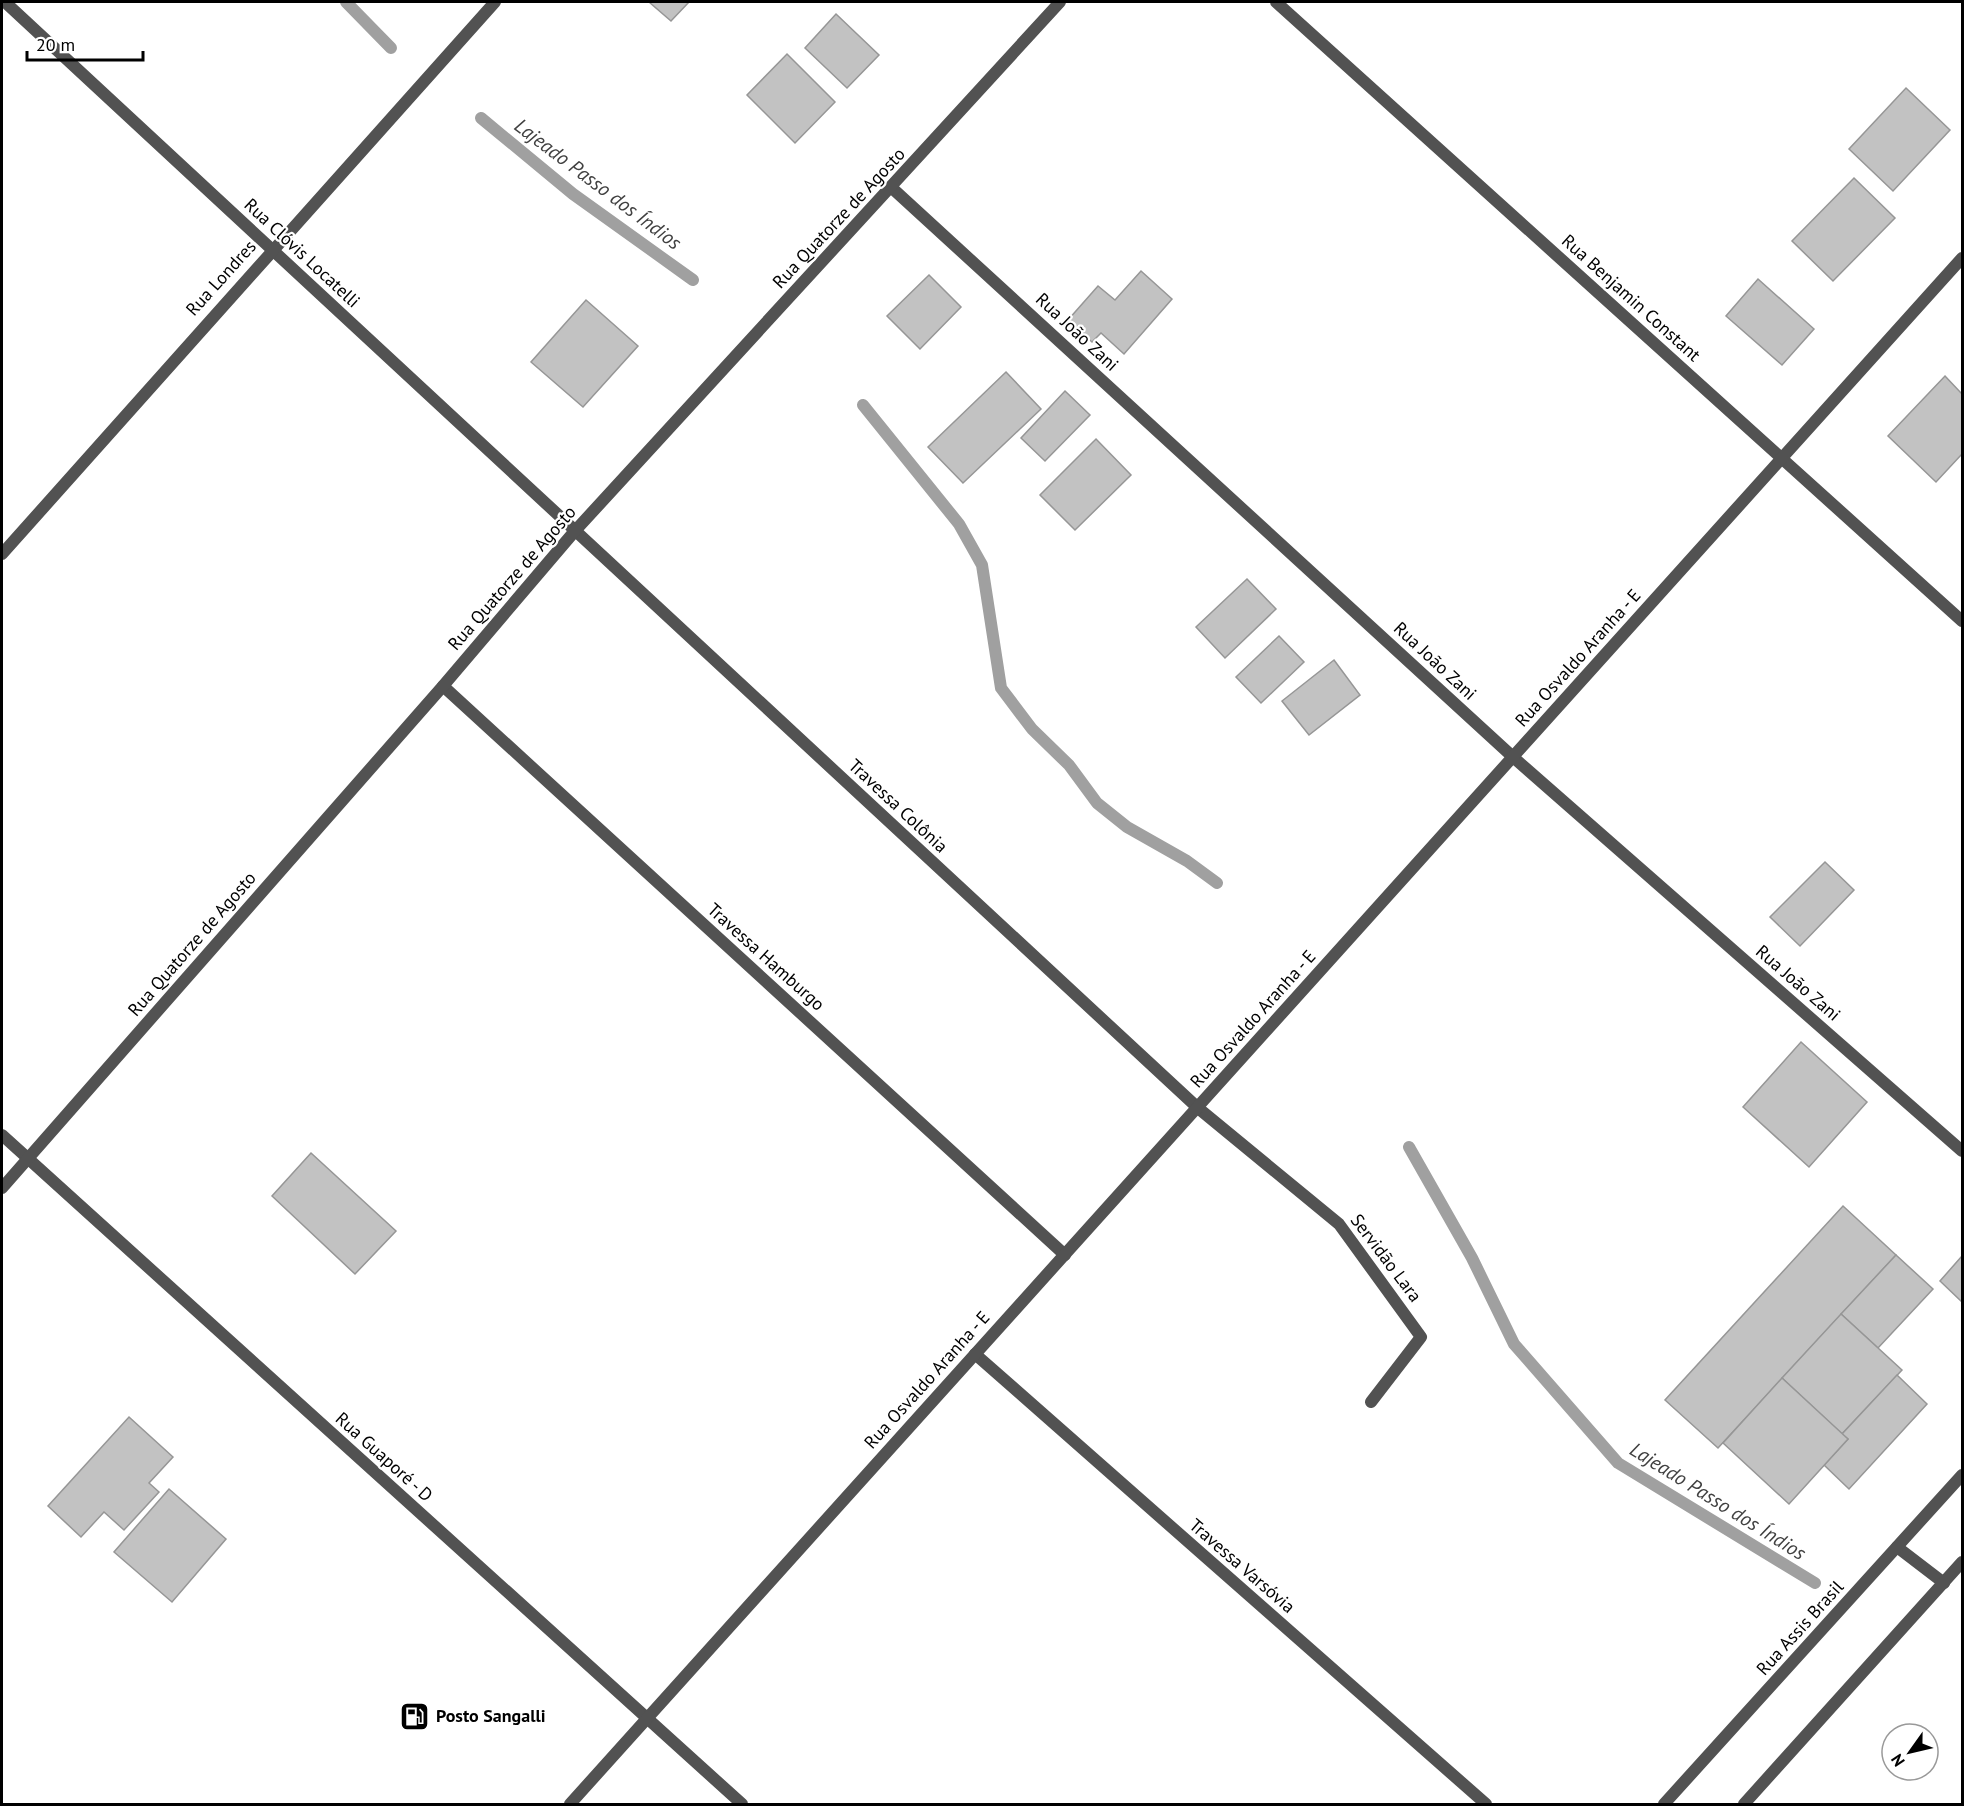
<svg xmlns="http://www.w3.org/2000/svg" width="1964" height="1806" viewBox="0 0 1964 1806" font-family="'PT Sans',sans-serif">
  <rect width="100%" height="100%" fill="#fff"/>
  <g fill="none" stroke-linecap="round" stroke-linejoin="round">
    <g stroke="#a0a0a0" stroke-width="12">
      <path d="M346 2 391 48"/>
      <path d="M481 118 573 194 693 280"/>
      <path d="M863 405 959 524 982 565 1001 688 1032 729 1069 765 1097 803 1127 827 1187 861 1217 883"/>
      <path d="M1409 1147 1472 1258 1514 1344 1618 1463 1815 1583"/>
    </g>
  </g>
  <g fill="#c2c2c2" stroke="#969696" stroke-width="1.5">
    <path d="M649 2H689L671 21Z"/>
    <path d="M836 14 879 55 847 88 805 48Z"/>
    <path d="M787 54 835 102 795 143 747 95Z"/>
    <path d="M1906 88 1950 130 1893 191 1849 149Z"/>
    <path d="M1854 178 1895 218 1833 281 1792 241Z"/>
    <path d="M1141 271 1172 299 1124 354 1101 333 1092 342 1068 320 1098 286 1115 300Z"/>
    <path d="M929 275 961 307 920 349 887 316Z"/>
    <path d="M1758 279 1814 329 1782 365 1726 316Z"/>
    <path d="M586 300 638 346 583 407 531 362Z"/>
    <path d="M1006 372 1041 409 963 483 928 447Z"/>
    <path d="M1945 376 1962 394V454L1936 482 1888 436Z"/>
    <path d="M1065 391 1090 415 1045 461 1021 438Z"/>
    <path d="M1096 439 1131 475 1075 530 1040 495Z"/>
    <path d="M1247 579 1276 609 1225 658 1196 627Z"/>
    <path d="M1279 636 1304 662 1261 703 1236 677Z"/>
    <path d="M1334 660 1360 695 1309 735 1282 701Z"/>
    <path d="M1825 862 1854 890 1800 946 1770 917Z"/>
    <path d="M1801 1042 1867 1102 1809 1167 1743 1107Z"/>
    <path d="M311 1153 396 1231 355 1274 272 1196Z"/>
    <path d="M1843 1206 1896 1255 1718 1448 1665 1400Z"/>
    <path d="M1896 1255 1933 1289 1878 1348 1841 1314Z"/>
    <path d="M1962 1256V1302L1940 1281Z"/>
    <path d="M1841 1314 1902 1370 1842 1434 1782 1378Z"/>
    <path d="M1897 1375 1927 1404 1849 1489 1824 1465 1848 1439 1842 1434Z"/>
    <path d="M1782 1378 1848 1439 1789 1504 1723 1443Z"/>
    <path d="M129 1417 173 1457 149 1483 159 1492 124 1530 104 1512 81 1537 48 1506Z"/>
    <path d="M169 1489 226 1539 172 1602 114 1552Z"/>
  </g>
  <g fill="none" stroke-linecap="round" stroke-linejoin="round">
    <path stroke="#525252" stroke-width="12" d="M1198 1108 1339 1224 1421 1337 1371 1402"/>
    <g stroke="#525252" stroke-width="12">
      <path d="M5 2 1198 1108"/>
      <path d="M1276 2 1962 621"/>
      <path d="M892 188 1513 757 1962 1151"/>
      <path d="M2 554 495 2"/>
      <path d="M443 686 1065 1255"/>
      <path d="M2 1135 742 1804"/>
      <path d="M975 1354 1486 1804"/>
      <path d="M570 1804 1962 258"/>
    </g>
    <g stroke="#525252" stroke-width="12">
      <path d="M2 1188 443 686 574 532 1060 2"/>
      <path d="M1897 1547 1944 1583"/>
      <path d="M1664 1804 1962 1475"/>
      <path d="M1744 1804 1962 1562"/>
    </g>
  </g>
  <defs>
    <symbol id="fuel-square" viewBox="-11 -11 22 22"><rect x="-9" y="-9" width="18" height="18" rx="4" fill="#000" stroke="#fff"/><path d="M-5.5-6h7V0h2V4h1.3V-2.5L3-4.5l.8-.8L6-3V5H2.5V1h-1V6h-7ZM-4.2-4.7v3.2H.2V-4.7Z" fill="#fff"/></symbol>
  </defs>
  <g fill-rule="evenodd">
    <use href="#fuel-square" x="398" y="1700" width="33" height="33"/>
  </g>
  <g text-anchor="middle" stroke-width="4.5" stroke-linejoin="round" paint-order="stroke">
    <g font-size="18" fill="#000" stroke="#fff">
      <text transform="translate(839 218) rotate(-47)" y="6">Rua Quatorze de Agosto</text>
      <text transform="translate(302 253) rotate(43)" y="6">Rua Clóvis Locatelli</text>
      <text transform="translate(221 278) rotate(-48)" y="6">Rua Londres</text>
      <text transform="translate(1631 298) rotate(42)" y="6">Rua Benjamin Constant</text>
      <text transform="translate(1077 332) rotate(43)" y="6">Rua João Zani</text>
      <text transform="translate(512 578) rotate(-49)" y="6">Rua Quatorze de Agosto</text>
      <text transform="translate(1578 658) rotate(-48)" y="6">Rua Osvaldo Aranha - E</text>
      <text transform="translate(1435 661) rotate(43)" y="6">Rua João Zani</text>
      <text transform="translate(898 806) rotate(43)" y="6">Travessa Colônia</text>
      <text transform="translate(192 944) rotate(-49)" y="6">Rua Quatorze de Agosto</text>
      <text transform="translate(766 957) rotate(42)" y="6">Travessa Hamburgo</text>
      <text transform="translate(1798 983) rotate(41)" y="6">Rua João Zani</text>
      <text transform="translate(1253 1019) rotate(-48)" y="6">Rua Osvaldo Aranha - E</text>
      <text transform="translate(1386 1258) rotate(53)" y="6">Servidão Lara</text>
      <text transform="translate(927 1380) rotate(-48)" y="6">Rua Osvaldo Aranha - E</text>
      <text transform="translate(384 1457) rotate(42)" y="6">Rua Guaporé - D</text>
      <text transform="translate(1242 1566) rotate(41)" y="6">Travessa Varsóvia</text>
      <text transform="translate(1800 1628) rotate(-48)" y="6">Rua Assis Brasil</text>
    </g>
    <g font-size="18" font-weight="bold" fill="#000" stroke="#fff" text-anchor="start">
      <text x="436" y="1722">Posto Sangalli</text>
    </g>
    <g font-size="20" font-style="italic" fill="#414141" stroke="#fff">
      <text transform="translate(598 184) rotate(37)" y="7">Lajeado Passo dos Índios</text>
      <text transform="translate(1718 1501) rotate(32)" y="7">Lajeado Passo dos Índios</text>
    </g>
  </g>
  <rect width="1964" height="1806" fill="none" stroke="#000000" stroke-width="6"/>
  <g transform="translate(1910 1752) rotate(236)"><circle r="28" fill="#ffffff" stroke="#999999" stroke-width="1.5"/>
  <path d="M0-4.5L10 22L0 15L-10 22Z" fill="#000000"/>
  <text y="-9" font-size="16" font-weight="bold" text-anchor="middle" fill="#000000">N</text>
  </g>
  <path d="M27 51v9h116v-9" fill="none" stroke="#000000" stroke-width="3"/>
  <text x="36" y="51" font-size="18" fill="#000000" stroke="#ffffff" stroke-width="4.5" paint-order="stroke">20 m</text>
</svg>
